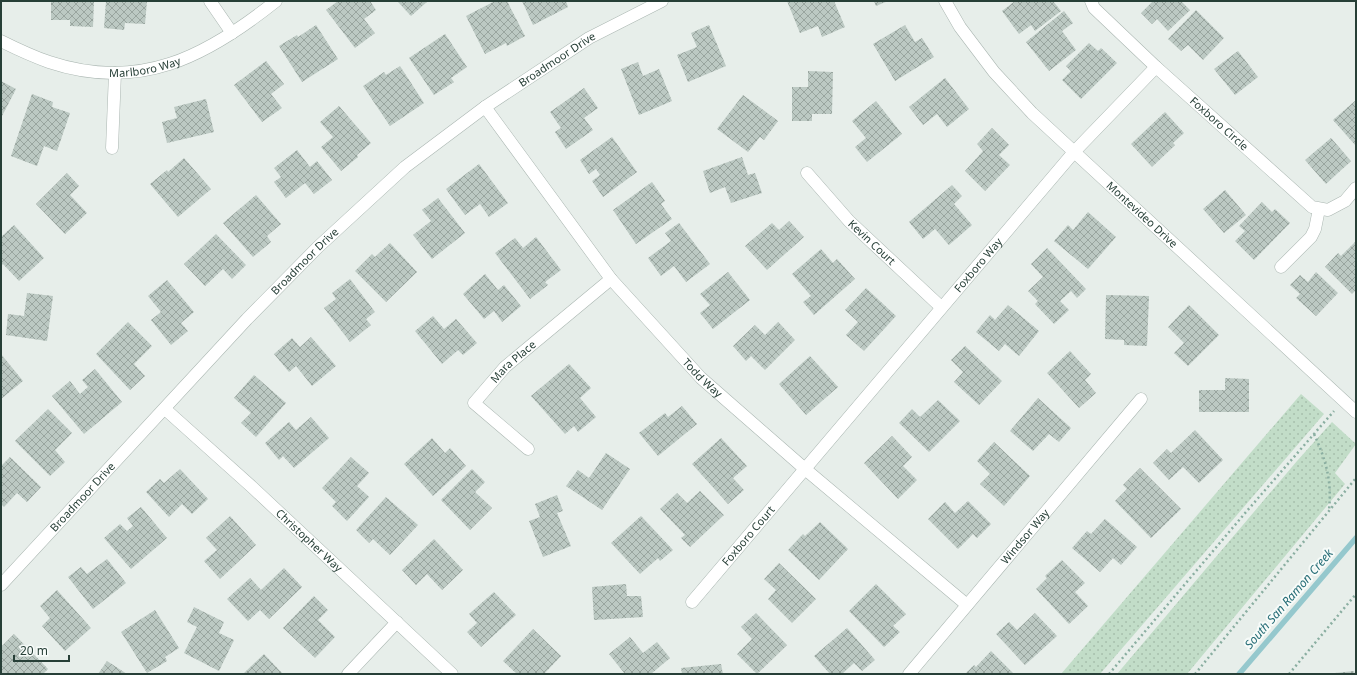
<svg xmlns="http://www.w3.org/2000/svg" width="1357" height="675" viewBox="0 0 1357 675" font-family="'Noto Sans',sans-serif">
  <defs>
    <pattern id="grass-dots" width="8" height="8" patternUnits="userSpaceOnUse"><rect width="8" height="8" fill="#c2ddc8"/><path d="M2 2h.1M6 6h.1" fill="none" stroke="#a7bfac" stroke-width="1.8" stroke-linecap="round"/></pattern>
    <pattern id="building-cross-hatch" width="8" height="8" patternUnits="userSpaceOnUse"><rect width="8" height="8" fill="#bcc9c3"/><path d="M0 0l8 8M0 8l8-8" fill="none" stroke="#99a59f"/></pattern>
  </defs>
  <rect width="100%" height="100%" fill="#e7eeea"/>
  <g fill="url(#grass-dots)">
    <path d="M1301 394 1324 414 1100 674H1061Z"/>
    <path d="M1332 422 1356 444 1335 473 1345 484 1187 674H1117L1297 461Z"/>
  </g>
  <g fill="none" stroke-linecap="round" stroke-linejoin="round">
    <path stroke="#95c8cd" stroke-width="5.5" d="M1239 674 1356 538"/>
  </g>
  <g fill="url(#building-cross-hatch)">
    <path d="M51 1H94L93 27 70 26V20H51Z"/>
    <path d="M106 1H147L145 24 125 23 124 30 104 28Z"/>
    <path d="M338 1H370L376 10 364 19 375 33 355 48 326 10Z"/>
    <path d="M397 1H428L411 16Z"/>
    <path d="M495 1H507L525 36 507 46 506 43 485 54 466 16Z"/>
    <path d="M522 1H566L568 7 533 25Z"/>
    <path d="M787 1H834L845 27 822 37 818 26 800 33Z"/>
    <path d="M874 1H888L876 6Z"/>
    <path d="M1015 1H1053L1061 11 1035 31 1031 25 1019 34 1002 11Z"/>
    <path d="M1153 1H1181L1190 10 1168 31 1157 19 1152 24 1141 13Z"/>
    <path d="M1196 10 1224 38 1203 60 1188 45 1181 51 1168 39Z"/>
    <path d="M1064 11 1073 23 1062 31 1076 50 1049 71 1026 42Z"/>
    <path d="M316 25 338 59 302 82 279 46 297 35 298 37Z"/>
    <path d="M709 25 726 66 688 82 677 55 697 47 691 33Z"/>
    <path d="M905 25 915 42 922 38 934 57 895 81 873 44Z"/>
    <path d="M445 34 467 67 451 78 454 82 434 95 409 58Z"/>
    <path d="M1089 43 1098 51 1101 48 1117 63 1081 99 1062 80 1071 71 1066 66Z"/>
    <path d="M1238 51 1258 77 1235 95 1214 69Z"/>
    <path d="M266 61 284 84 271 94 282 108 262 122 234 85Z"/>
    <path d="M638 62 643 76 659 69 672 101 639 115 621 69Z"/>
    <path d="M400 66 424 103 390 126 363 86 384 72 386 75Z"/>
    <path d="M808 71 833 72 832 114H812V121H792V87H808Z"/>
    <path d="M945 78 969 109 947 127 937 114 923 125 909 107Z"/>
    <path d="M1 81 16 89 1 118Z"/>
    <path d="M584 88 598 108 584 118 593 130 566 149 555 132 561 128 550 112Z"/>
    <path d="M32 94 53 102 52 107 70 113 57 151 44 146 37 166 11 156Z"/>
    <path d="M743 95 778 121 764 140 760 137 748 152 717 129Z"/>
    <path d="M206 99 214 132 167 143 162 122 177 118 174 107Z"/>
    <path d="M1356 100V146L1333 120Z"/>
    <path d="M876 101 902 134 867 162 855 147 866 138 852 121Z"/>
    <path d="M339 106 371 143 357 155 358 157 341 171 321 147 333 137 320 122Z"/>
    <path d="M1165 112 1184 133 1173 143 1175 145 1152 167 1131 144Z"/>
    <path d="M992 128 1009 145 999 155 1010 165 985 191 965 171 983 151 977 144Z"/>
    <path d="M612 137 637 172 603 197 592 181 600 175 596 169 589 174 580 160Z"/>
    <path d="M1331 138 1351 161 1326 184 1305 160Z"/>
    <path d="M297 150 310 167 317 161 332 180 314 194 305 183 286 198 274 182 281 177 274 168Z"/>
    <path d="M742 157 748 175 755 173 762 193 731 203 725 187 710 193 703 171Z"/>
    <path d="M184 158 211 189 178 217 150 184 167 170 168 172Z"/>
    <path d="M479 164 508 203 489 217 480 204 465 215 446 189Z"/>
    <path d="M67 173 79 186 70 195 87 213 65 234 36 204Z"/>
    <path d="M652 182 665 201 661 204 672 219 636 244 613 210Z"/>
    <path d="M952 185 962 196 954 204 972 225 949 245 935 229 923 239 909 222Z"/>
    <path d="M1225 190 1246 215 1224 233 1203 209Z"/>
    <path d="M256 195 281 224 267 236 271 242 253 257 223 223Z"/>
    <path d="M438 198 465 233 432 259 413 235 431 221 422 210Z"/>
    <path d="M1262 202 1272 212 1275 209 1290 223 1254 260 1235 241 1245 231 1239 226Z"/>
    <path d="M1088 212 1116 237 1088 269 1054 241 1068 225 1073 230Z"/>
    <path d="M789 221 804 237 767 270 745 246 772 223 779 230Z"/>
    <path d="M679 223 710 264 686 282 674 266 661 276 648 258 671 241 665 233Z"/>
    <path d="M14 225 44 258 19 281 3 264 1 266V237Z"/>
    <path d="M216 234 246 265 232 279 223 269 205 286 184 264Z"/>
    <path d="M536 237 561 270 545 282 548 285 530 299 495 253 515 238 523 248Z"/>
    <path d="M1355 242 1356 290 1352 294 1325 267 1338 253 1341 256Z"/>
    <path d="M390 243 417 272 386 302 355 271 372 254 375 257Z"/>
    <path d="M1047 248 1086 289 1077 298 1071 291 1060 301 1069 310 1054 324 1035 304 1038 301 1028 291 1043 277 1031 264Z"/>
    <path d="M821 249 833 263 837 259 855 279 814 315 803 302 811 296 792 274Z"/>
    <path d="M728 272 750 300 713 329 700 313 710 305 700 294Z"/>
    <path d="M1316 272 1338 293 1316 316 1296 298 1300 294 1290 285 1300 275 1308 282Z"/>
    <path d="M485 274 498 290 504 285 521 306 502 322 494 311 484 319 463 294Z"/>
    <path d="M350 279 375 312 366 319 371 325 350 342 324 308 336 299 332 293Z"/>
    <path d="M167 280 194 312 181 323 188 331 171 345 151 320 161 312 148 296Z"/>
    <path d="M866 288 896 316 864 351 846 335 858 322 845 310Z"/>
    <path d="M27 293 53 296 47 341 6 335 8 314 24 316Z"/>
    <path d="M1106 295 1149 296 1147 346 1124 345V340L1105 339Z"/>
    <path d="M1008 305 1039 331 1019 356 1005 344 999 351 976 332 990 315 995 320Z"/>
    <path d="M1189 305 1219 335 1188 366 1174 353 1184 343 1168 327Z"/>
    <path d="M433 316 444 329 456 319 477 343 463 355 458 350 442 364 415 331Z"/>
    <path d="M128 322 152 346 134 364 145 376 130 390 96 354Z"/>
    <path d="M778 322 795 340 765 370 751 356 746 361 733 346 755 325 765 335Z"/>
    <path d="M311 337 336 366 312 386 296 366 289 372 274 354 292 338 300 347Z"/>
    <path d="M965 346 1002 381 979 405 954 382 963 372 951 360Z"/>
    <path d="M1070 351 1091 374 1085 380 1096 393 1079 408 1047 373Z"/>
    <path d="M1 354 23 381 1 399Z"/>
    <path d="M810 356 838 387 806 415 779 384Z"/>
    <path d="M569 364 591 388 580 398 596 417 578 432 574 426 565 434 531 396Z"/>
    <path d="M95 369 122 402 84 434 52 396 70 381 80 394 88 387 82 380Z"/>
    <path d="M254 375 286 403 256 437 241 423 251 413 234 398Z"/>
    <path d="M1225 378 1249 379V412H1199V390H1225Z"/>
    <path d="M1038 398 1071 428 1059 442 1049 434 1033 451 1010 431Z"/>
    <path d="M938 400 960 421 929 452 899 423 912 409 920 417Z"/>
    <path d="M682 406 697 424 658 456 639 433 665 413 668 417Z"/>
    <path d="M48 409 72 433 55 450 65 462 50 476 15 441Z"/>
    <path d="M311 417 329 438 294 468 283 456 279 460 265 443 289 422 296 430Z"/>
    <path d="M1195 430 1223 460 1199 483 1183 467 1169 480 1153 463 1167 449 1171 453Z"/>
    <path d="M892 436 912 457 903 466 917 480 898 499 864 463Z"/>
    <path d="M432 438 445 453 450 448 466 466 433 496 404 464Z"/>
    <path d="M721 438 747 466 733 478 744 490 728 504 692 464Z"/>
    <path d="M994 442 1030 476 1004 506 980 484 990 474 977 461Z"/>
    <path d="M606 453 630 469 602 510 566 486 578 470 589 478Z"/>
    <path d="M10 457 41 487 27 502 17 493 4 507 1 504V466Z"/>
    <path d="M351 457 369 473 357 486 369 497 347 521 332 506 336 502 322 488Z"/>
    <path d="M1140 468 1181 509 1151 538 1115 501 1127 489 1123 485Z"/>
    <path d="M180 469 208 499 192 514 182 504 169 517 146 492 160 479 164 483Z"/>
    <path d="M472 469 485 482 475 492 492 508 470 530 441 500Z"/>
    <path d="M700 491 724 515 690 547 681 538 685 535 660 509 677 493 687 503Z"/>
    <path d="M557 495 563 511 557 513 571 546 543 557 529 521 540 517 535 504Z"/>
    <path d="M386 497 418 525 390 555 373 539 369 543 356 530Z"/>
    <path d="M968 501 991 524 977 538 973 534 958 549 928 519 945 502 955 513Z"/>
    <path d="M141 507 167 538 131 569 104 538 120 524 127 531 133 526 127 518Z"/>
    <path d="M230 516 256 545 220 579 204 561 217 550 206 538Z"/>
    <path d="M641 516 673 550 660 561 658 558 640 574 611 543Z"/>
    <path d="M1105 519 1137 547 1121 565 1113 558 1100 572 1072 548 1087 531 1091 534Z"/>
    <path d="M820 522 848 549 819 580 788 550 803 534 805 536Z"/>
    <path d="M434 539 463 570 442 590 427 574 416 585 402 570Z"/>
    <path d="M107 559 126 583 93 609 68 577 81 567 87 574Z"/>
    <path d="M1062 560 1085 583 1075 592 1088 606 1069 624 1036 589 1047 578 1045 576Z"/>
    <path d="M779 563 816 599 792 623 768 599 776 590 764 579Z"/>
    <path d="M284 568 302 587 269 619 260 610 248 621 227 599 250 578 261 590Z"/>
    <path d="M626 584 627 596H641L643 617 594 620 592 587Z"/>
    <path d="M876 584 906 614 893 626 900 632 884 647 849 611Z"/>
    <path d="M57 590 91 628 65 651 42 626 50 618 40 606Z"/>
    <path d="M494 592 516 615 481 647 467 632 477 623 469 614Z"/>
    <path d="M314 596 328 610 318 620 335 637 315 658 283 628Z"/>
    <path d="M194 607 224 622 219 633 234 640 219 671 184 653 197 627 187 622Z"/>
    <path d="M155 610 179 648 165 657 167 661 147 673 121 632Z"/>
    <path d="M756 613 787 645 757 674 737 654 752 639 741 627Z"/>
    <path d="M1035 613 1057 636 1025 665 996 634 1009 622 1017 630Z"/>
    <path d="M847 628 875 660 862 671 854 663 842 674H830L814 656Z"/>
    <path d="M533 629 561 656 544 674H517L503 661Z"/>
    <path d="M14 634 48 669 43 674H1V647Z"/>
    <path d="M630 637 643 653 657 642 670 658 651 674H625L609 654Z"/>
    <path d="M991 651 1014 674H965L974 665 976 667Z"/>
    <path d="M264 654 283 674H243Z"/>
    <path d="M107 661 127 674H98Z"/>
    <path d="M721 664 723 674H682L681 668Z"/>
    <path d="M1354 671 1355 674H1335V673Z"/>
  </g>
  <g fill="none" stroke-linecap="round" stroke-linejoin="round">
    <defs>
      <g id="minor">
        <path d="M210 1 232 33"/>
        <path id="s1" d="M945 1 960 27 994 72 1032 113 1356 412"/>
        <path id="s2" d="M1091 1 1094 8 1156 67 1312 207 1328 210 1345 201 1356 188"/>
        <path id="s3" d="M1 41C17 49 32 56 49 62 139 92 206 57 276 1"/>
        <path id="s4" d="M485 107 611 279 701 378 805 469 967 605"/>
        <path d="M112 148 115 73"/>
        <path id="s5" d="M807 173 849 221 941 307"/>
        <path d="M1281 267 1311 237 1315 229 1319 209"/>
        <path id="s6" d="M165 409 252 487 452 674"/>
        <path id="s7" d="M528 449 474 403 505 367 611 279"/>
        <path id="s8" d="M1 585 247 319 318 247 405 167 485 107 589 38 662 1"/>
        <path id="s9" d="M692 602 1074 152 1156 67"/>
        <path d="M348 674 397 622"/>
        <path id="s10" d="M909 674 1141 399"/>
      </g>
    </defs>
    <use href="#minor" stroke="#aab6b1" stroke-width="13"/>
    <g stroke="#8aaea1" stroke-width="2.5" stroke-dasharray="2 3" stroke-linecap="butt">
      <path d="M1314 434C1326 460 1332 481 1329 510"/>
      <path d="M1109 674 1246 512 1334 411"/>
      <path d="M1195 674 1356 478"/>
      <path d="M1289 674 1356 594"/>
    </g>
    <use href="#minor" stroke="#fff" stroke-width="12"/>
  </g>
  <g text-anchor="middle" stroke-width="4" stroke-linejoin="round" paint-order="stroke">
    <g font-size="11" fill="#273f37" stroke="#f7fbf9">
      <text dy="4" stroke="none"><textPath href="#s8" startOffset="768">Broadmoor Drive</textPath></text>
      <text dy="4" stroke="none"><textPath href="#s3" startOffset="150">Marlboro Way</textPath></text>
      <text dy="4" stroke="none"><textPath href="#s2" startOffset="178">Foxboro Circle</textPath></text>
      <text dy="4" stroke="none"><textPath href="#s1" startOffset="292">Montevideo Drive</textPath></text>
      <text dy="4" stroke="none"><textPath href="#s5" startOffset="95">Kevin Court</textPath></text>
      <text dy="4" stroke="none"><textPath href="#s8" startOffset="444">Broadmoor Drive</textPath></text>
      <text dy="4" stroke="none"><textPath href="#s9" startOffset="442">Foxboro Way</textPath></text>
      <text dy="4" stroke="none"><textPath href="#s7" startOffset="128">Mara Place</textPath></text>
      <text dy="4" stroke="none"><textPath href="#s4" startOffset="348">Todd Way</textPath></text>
      <text dy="4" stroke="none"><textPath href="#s8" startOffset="120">Broadmoor Drive</textPath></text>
      <text dy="4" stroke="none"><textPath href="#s9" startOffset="87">Foxboro Court</textPath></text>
      <text dy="4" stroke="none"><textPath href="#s10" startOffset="180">Windsor Way</textPath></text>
      <text dy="4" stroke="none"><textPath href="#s6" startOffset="195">Christopher Way</textPath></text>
    </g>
    <g font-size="12" font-style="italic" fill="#266d76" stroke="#f7fbf9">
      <text transform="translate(1289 599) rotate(-49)" y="4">South San Ramon Creek</text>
    </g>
  </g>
  <rect width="1357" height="675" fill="none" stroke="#273f37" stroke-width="4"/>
  <path d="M14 655v6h55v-6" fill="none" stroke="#273f37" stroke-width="2"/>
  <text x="20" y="655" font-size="12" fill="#273f37" stroke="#f7fbf9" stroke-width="3" paint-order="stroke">20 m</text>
</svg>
